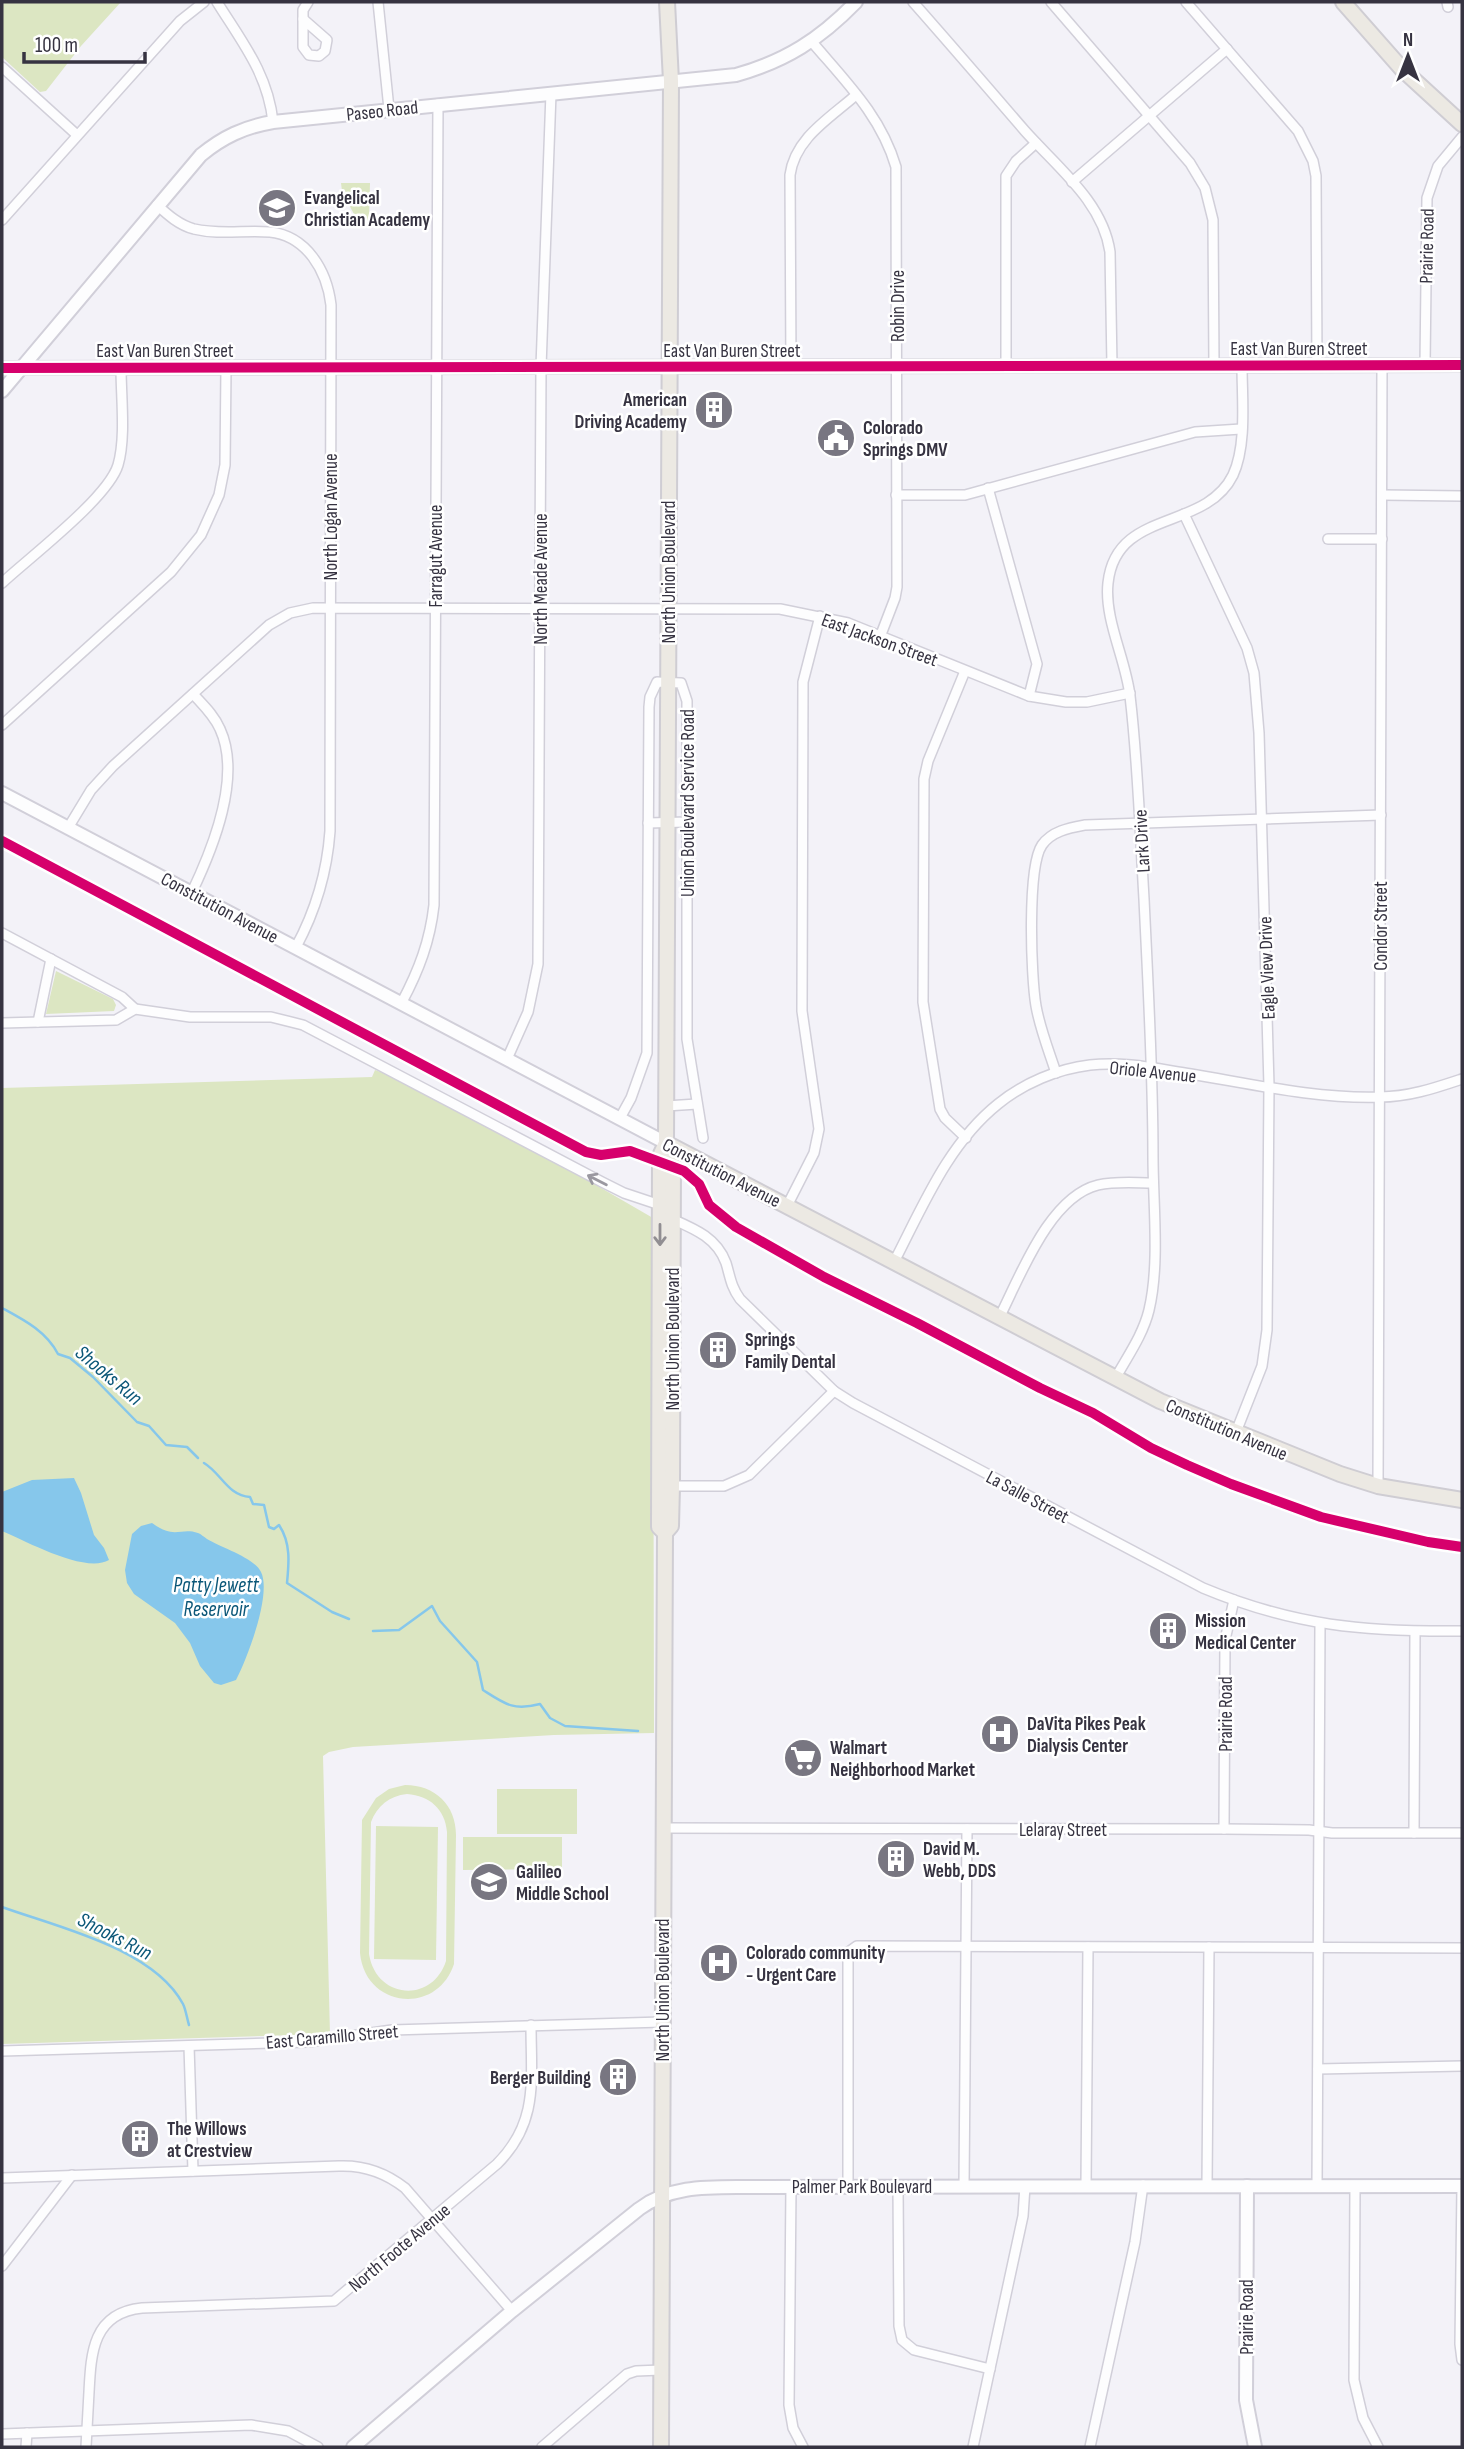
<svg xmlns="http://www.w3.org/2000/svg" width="1464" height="2449" viewBox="0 0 1464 2449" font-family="'Sofia Sans Condensed',sans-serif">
  <rect width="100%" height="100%" fill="#f3f2f8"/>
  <g fill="#dce6c2" fill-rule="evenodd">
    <path d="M2 2H121L81 46 46 91 40 92 2 57Z"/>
    <path d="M341 183H370L369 220 360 226 342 191Z"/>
    <path d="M56 971 113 999 116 1005 114 1011 46 1014Z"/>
    <path d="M375 1070 392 1076 558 1163 653 1218 654 1733 554 1735 353 1747 329 1752 323 1756 330 2034 2 2044V1088L372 1077Z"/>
    <path d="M405 1785C435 1785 456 1805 456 1835L454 1964C437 2016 365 2008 360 1953L362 1820 376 1798 389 1789ZM407 1794C430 1796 445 1809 447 1832L446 1961C432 2004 376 1999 369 1954L371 1822C377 1806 389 1796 407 1794Z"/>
    <path d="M577 1789V1834H497V1789Z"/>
    <path d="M376 1826 438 1827 436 1960 374 1959Z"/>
    <path d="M463 1837H562V1869L463 1870Z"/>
  </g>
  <g fill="#86c7eb">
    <path d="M74 1478 81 1493 94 1535 104 1548 109 1560C85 1574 26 1541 2 1531V1492L32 1480Z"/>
    <path d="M152 1523C175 1540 180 1527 198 1533 201 1534 204 1537 207 1539 220 1547 255 1558 261 1572 272 1594 247 1659 236 1680L221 1685 214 1683 200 1666 190 1643 175 1623 134 1594 127 1583 125 1570 132 1534 141 1526Z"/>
  </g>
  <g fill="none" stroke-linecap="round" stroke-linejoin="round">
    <g stroke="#86c7eb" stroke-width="2.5">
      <path d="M2 1308C24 1320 46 1331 58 1354L70 1358 93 1377 137 1422 149 1426 166 1445 187 1447 198 1458"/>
      <path d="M204 1463C221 1473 228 1496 250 1497L253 1504 264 1505 269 1527 274 1529 279 1525C291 1543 289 1563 287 1583L332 1612 349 1619"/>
      <path d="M373 1631 399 1630 432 1606 440 1621 477 1662 483 1690C505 1704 513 1711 540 1704L550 1718 565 1726 638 1731"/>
      <path d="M2 1907C57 1927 153 1948 183 2004 186 2010 187 2019 189 2025"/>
    </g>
    <defs>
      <g id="street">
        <path d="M217 2C242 42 268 74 273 122"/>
        <path d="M378 2 389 109"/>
        <path d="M913 2C951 45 988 88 1025 131 1057 167 1103 202 1110 252L1112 366"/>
        <path d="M1051 2 1190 163 1205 188 1213 220 1214 366"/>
        <path d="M1186 2 1298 131 1313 161 1316 176 1317 366"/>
        <path d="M1447 2 1448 7"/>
        <path d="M303 19 327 40 325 51 319 56 309 55 303 47Z"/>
        <path d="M303 19V10L308 2"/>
        <path d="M812 42C846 82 881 116 896 167L897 587 895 598 880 637"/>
        <path d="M2 67 77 135"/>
        <path d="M1072 182 1227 49"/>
        <path d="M157 205C168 215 179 225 194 229 219 235 244 230 270 232 307 236 327 271 331 305L330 831C327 873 316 910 296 947"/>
        <path d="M2 220 180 21 204 2"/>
        <path d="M1425 365 1427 198 1438 166 1462 137"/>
        <path d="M1006 366V176L1016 161 1036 143"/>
        <path d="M791 367 790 175C795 138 830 118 856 95"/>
        <path d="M988 488 1037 664 1029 696"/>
        <path d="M896 495H965L1195 432 1241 429"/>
        <path d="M1382 495 1462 496"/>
        <path d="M1184 514 1247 648 1254 673 1259 733 1269 1086 1267 1330 1262 1366 1236 1432"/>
        <path d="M1328 539H1382"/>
        <path d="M2 583C30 557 108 498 118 465 126 438 121 397 121 368"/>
        <path d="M965 671 928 761 924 779 923 1002 940 1109 945 1118 966 1138"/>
        <path d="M2 725 171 572 201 535 219 495 225 465 226 368"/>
        <path d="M648 823 687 822"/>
        <path d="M68 828 91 790 113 766 269 625 290 613 313 608 780 609 848 623 1029 696 1066 702H1087L1130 693"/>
        <path d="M192 892C213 848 242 777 220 729 214 715 203 705 193 694"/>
        <path d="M2 933 122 997 135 1009"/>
        <path d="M402 1002C419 970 430 941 434 905L438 104"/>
        <path d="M38 1022 51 959"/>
        <path d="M2 1023 116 1020 135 1009 190 1017H271L303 1025 602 1182 624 1193 660 1205"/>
        <path d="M507 1059 528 1012 538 964 541 367 551 93"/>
        <path d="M1056 1073C1049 1051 1040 1029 1036 1006 1031 977 1027 867 1042 845 1052 831 1069 828 1085 825L1381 815"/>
        <path d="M666 1106 697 1104"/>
        <path d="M620 1118 631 1098 647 1053 649 707 650 697 657 682 681 683 687 701V1039L703 1138"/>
        <path d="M787 1206 814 1153 819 1129 802 1011 803 682 820 616"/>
        <path d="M672 1219C695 1229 717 1238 726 1263 730 1276 731 1287 740 1299L834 1391 853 1403 1203 1588C1294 1626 1365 1632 1462 1631"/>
        <path d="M894 1262C923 1206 948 1144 998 1104 1024 1083 1057 1069 1090 1065 1124 1061 1158 1069 1191 1074 1252 1084 1317 1099 1380 1097 1409 1097 1435 1088 1462 1079"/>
        <path d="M999 1318C1020 1277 1049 1197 1098 1185 1116 1181 1135 1183 1153 1183"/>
        <path d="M1115 1379C1127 1357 1143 1335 1149 1310 1160 1264 1153 1204 1153 1157 1153 1070 1148 985 1144 899 1140 831 1138 763 1130 696 1126 660 1104 619 1108 583 1116 508 1205 532 1233 475 1247 445 1242 398 1242 366"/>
        <path d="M670 1486H724L749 1475 834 1391"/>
        <path d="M1378 1486 1382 366"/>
        <path d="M663 1828 1224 1829 1309 1830 1332 1833H1462"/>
        <path d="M1224 1829 1225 1640 1234 1600"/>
        <path d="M1414 1833 1415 1632"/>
        <path d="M189 2046 193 2171"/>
        <path d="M2 2051 308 2042 392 2030 662 2022"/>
        <path d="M1318 2069 1462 2066"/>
        <path d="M2 2178 339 2166C363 2165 386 2173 405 2188L512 2311"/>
        <path d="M791 2186 789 2405 793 2428 803 2447"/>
        <path d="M898 2186 899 2326 902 2340 914 2350 990 2369"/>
        <path d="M964 2186 967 1829"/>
        <path d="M1086 2186 1088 1947"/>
        <path d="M1207 2186 1209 1947"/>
        <path d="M1317 2186 1320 1624"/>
        <path d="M1355 2186 1354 2380 1363 2418 1378 2447"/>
        <path d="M1462 2186 1460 2344 1462 2360"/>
        <path d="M848 2187V1956L850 1951 857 1946 1462 1948"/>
        <path d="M2 2266 72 2175"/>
        <path d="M2 2434 251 2425 288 2431 318 2447"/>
        <path d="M26 2447 27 2433"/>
        <path d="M86 2447C87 2429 88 2410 89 2392 91 2352 93 2313 142 2308L334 2301 497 2164C539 2122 531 2080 531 2025"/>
        <path d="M542 2447 627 2374 636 2371 661 2370"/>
        <path d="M973 2447 1023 2216 1025 2186"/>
        <path d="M1090 2447 1135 2242 1143 2185"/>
      </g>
      <g id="secondary">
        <path d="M2 368 1462 365"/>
        <path d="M2 391 201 155C223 137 244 127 273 122L736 75C786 61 820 39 856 2"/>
        <path d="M2 793 666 1143"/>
        <path d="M1247 2186 1246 2400 1255 2447"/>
        <path d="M353 2447 512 2311 639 2209C668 2187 703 2187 737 2187L1462 2186"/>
      </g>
      <g id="primary">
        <path d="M1343 2 1402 69 1462 124"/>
        <path d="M666 1143 1160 1401 1340 1474 1378 1486 1462 1500"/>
        <path d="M665 1533 659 1527 660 1156 666 1143 671 81 667 2"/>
        <path d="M661 2447 665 1533 671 1526 672 1486 673 1158 666 1143"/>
      </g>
    </defs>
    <use href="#street" stroke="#d1cfd9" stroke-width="12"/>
    <use href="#secondary" stroke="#d1cfd9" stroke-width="16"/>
    <use href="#primary" stroke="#cfcdd3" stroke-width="18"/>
    <use href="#street" stroke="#fdfdfe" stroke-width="9"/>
    <use href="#secondary" stroke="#fdfdfe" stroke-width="12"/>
    <use href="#primary" stroke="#ece9e3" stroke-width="14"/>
    <defs>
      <g id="cycleway">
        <path d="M2 368 1462 365"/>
        <path d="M2 841 586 1152 601 1155 630 1151 684 1171 699 1184 709 1205 736 1227 824 1277 917 1323 1040 1388 1093 1413 1151 1448 1187 1465 1231 1484 1321 1517 1428 1542 1462 1547"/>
      </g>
    </defs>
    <use href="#cycleway" stroke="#fff" stroke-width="15"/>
    <use href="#cycleway" stroke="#d6006c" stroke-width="10"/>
  </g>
  <defs><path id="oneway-shaft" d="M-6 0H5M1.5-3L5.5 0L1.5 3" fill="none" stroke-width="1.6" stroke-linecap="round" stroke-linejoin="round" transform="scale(1.75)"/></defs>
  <use stroke="#9a98a0" href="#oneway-shaft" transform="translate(597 1180) rotate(-153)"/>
  <use stroke="#918e92" href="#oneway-shaft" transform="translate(660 1235) rotate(90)"/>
  <defs>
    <symbol id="school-disc" viewBox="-11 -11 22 22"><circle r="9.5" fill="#787681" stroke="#fff"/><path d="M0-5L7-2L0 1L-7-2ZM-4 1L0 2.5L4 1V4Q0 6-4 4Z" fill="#fff"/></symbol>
    <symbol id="building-disc" viewBox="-11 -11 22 22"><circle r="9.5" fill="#787681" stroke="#fff"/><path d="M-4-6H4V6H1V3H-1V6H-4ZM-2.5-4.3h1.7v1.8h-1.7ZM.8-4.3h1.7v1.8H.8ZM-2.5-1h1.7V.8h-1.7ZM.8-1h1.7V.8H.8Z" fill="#fff"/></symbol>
    <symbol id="civic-disc" viewBox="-11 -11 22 22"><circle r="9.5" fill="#787681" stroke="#fff"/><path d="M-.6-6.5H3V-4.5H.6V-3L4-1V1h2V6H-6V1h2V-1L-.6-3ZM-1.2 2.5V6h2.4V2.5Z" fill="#fff"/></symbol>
    <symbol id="hospital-disc" viewBox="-11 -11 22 22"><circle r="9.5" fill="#787681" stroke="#fff"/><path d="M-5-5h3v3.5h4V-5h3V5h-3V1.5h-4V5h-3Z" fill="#fff"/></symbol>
    <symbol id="supermarket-disc" viewBox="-11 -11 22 22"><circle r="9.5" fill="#787681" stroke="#fff"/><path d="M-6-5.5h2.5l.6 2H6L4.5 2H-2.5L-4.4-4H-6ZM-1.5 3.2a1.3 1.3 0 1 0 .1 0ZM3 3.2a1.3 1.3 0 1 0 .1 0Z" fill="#fff"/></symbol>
  </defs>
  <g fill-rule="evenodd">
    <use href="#school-disc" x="255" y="186" width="44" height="44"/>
    <use href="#building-disc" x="692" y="388" width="44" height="44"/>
    <use href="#civic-disc" x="814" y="416" width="44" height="44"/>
    <use href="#building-disc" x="696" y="1328" width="44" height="44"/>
    <use href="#building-disc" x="1146" y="1609" width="44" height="44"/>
    <use href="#hospital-disc" x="978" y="1712" width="44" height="44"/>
    <use href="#supermarket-disc" x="781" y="1736" width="44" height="44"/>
    <use href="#building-disc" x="874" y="1837" width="44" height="44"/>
    <use href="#school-disc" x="467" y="1860" width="44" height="44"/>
    <use href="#hospital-disc" x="697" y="1941" width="44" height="44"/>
    <use href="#building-disc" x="596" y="2055" width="44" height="44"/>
    <use href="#building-disc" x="118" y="2117" width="44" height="44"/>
  </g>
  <g text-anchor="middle" stroke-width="5" stroke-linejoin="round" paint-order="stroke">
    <g font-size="19" fill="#363341" stroke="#fff">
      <text transform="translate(382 110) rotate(-6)" y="7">Paseo Road</text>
      <text transform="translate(1426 246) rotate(-89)" y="7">Prairie Road</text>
      <text transform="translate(897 306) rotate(-90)" y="7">Robin Drive</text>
      <text x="1299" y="355">East Van Buren Street</text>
      <text x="165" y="357">East Van Buren Street</text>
      <text x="732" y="357">East Van Buren Street</text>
      <text transform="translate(330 517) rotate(-90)" y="7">North Logan Avenue</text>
      <text transform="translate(435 556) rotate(-90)" y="7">Farragut Avenue</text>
      <text transform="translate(668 572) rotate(-90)" y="7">North Union Boulevard</text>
      <text transform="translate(540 579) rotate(-90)" y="7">North Meade Avenue</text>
      <text transform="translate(880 639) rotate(20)" y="7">East Jackson Street</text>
      <text transform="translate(687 803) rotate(-90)" y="7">Union Boulevard Service Road</text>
      <text transform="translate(1141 841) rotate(-93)" y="7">Lark Drive</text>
      <text transform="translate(220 907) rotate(28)" y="7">Constitution Avenue</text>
      <text transform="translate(1380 926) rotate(-90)" y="7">Condor Street</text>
      <text transform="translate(1266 968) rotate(-92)" y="7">Eagle View Drive</text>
      <text transform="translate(1153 1071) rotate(6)" y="7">Oriole Avenue</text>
      <text transform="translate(722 1172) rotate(27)" y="7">Constitution Avenue</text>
      <text transform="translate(672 1339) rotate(-90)" y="7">North Union Boulevard</text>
      <text transform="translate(1227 1429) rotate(23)" y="7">Constitution Avenue</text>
      <text transform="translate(1028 1496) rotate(28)" y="7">La Salle Street</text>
      <text transform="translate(1225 1714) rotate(-90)" y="7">Prairie Road</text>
      <text x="1063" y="1836">Lelaray Street</text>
      <text transform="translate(662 1990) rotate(-90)" y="7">North Union Boulevard</text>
      <text transform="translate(332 2036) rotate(-5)" y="7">East Caramillo Street</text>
      <text x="862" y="2193">Palmer Park Boulevard</text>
      <text transform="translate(399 2247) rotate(-40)" y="7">North Foote Avenue</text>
      <text transform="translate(1246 2317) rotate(-90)" y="7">Prairie Road</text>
    </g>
    <g font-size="19" font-weight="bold" fill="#363341" stroke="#fff" text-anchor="start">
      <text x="304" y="204">Evangelical<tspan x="304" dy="22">Christian Academy</tspan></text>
      <text x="687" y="406" text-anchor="end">American<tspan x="687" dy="22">Driving Academy</tspan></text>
      <text x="863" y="434">Colorado<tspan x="863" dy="22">Springs DMV</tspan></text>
      <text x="745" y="1346">Springs<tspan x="745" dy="22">Family Dental</tspan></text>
      <text x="1195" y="1627">Mission<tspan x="1195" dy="22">Medical Center</tspan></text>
      <text x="1027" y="1730">DaVita Pikes Peak<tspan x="1027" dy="22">Dialysis Center</tspan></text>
      <text x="830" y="1754">Walmart<tspan x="830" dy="22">Neighborhood Market</tspan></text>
      <text x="923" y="1855">David M.<tspan x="923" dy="22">Webb, DDS</tspan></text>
      <text x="516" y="1878">Galileo<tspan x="516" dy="22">Middle School</tspan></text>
      <text x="746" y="1959">Colorado community<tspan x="746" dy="22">- Urgent Care</tspan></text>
      <text x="591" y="2084" text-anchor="end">Berger Building</text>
      <text x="167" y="2135">The Willows<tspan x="167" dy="22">at Crestview</tspan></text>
    </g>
    <g font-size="21" font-style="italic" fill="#0b5778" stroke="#fff">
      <text transform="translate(109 1375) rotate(40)" y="7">Shooks Run</text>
      <text x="216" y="1592">Patty Jewett<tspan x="216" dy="24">Reservoir</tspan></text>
      <text transform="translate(115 1936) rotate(27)" y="7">Shooks Run</text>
    </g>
  </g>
  <rect width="1464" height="2449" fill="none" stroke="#363341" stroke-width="7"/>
  <g transform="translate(1408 56)" stroke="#ffffff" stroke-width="5" paint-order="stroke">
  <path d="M0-5L12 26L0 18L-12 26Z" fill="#363341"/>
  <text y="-10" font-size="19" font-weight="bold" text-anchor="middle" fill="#363341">N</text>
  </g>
  <path d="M24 52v10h121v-10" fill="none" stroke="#363341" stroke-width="3.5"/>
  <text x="35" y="52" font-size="21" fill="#363341" stroke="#ffffff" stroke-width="5" paint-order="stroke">100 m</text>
</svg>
